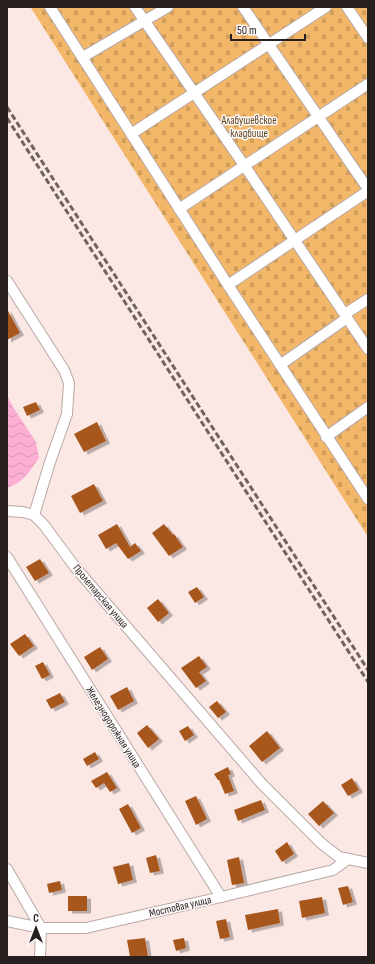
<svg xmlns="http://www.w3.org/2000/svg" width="375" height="964" viewBox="0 0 375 964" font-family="'Sofia Sans Condensed',sans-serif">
  <defs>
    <pattern id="cemetery-stones" width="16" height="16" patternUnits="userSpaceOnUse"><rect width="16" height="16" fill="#f3b769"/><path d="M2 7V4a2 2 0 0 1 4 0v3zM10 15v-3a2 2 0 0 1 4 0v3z" fill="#d09d5b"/></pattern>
    <pattern id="water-waves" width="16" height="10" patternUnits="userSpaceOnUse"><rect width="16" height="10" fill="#fdafd3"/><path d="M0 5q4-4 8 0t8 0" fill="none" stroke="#d996b5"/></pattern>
    <filter id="shadow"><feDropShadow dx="4" dy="2.5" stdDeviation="0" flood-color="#0004"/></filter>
  </defs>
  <rect width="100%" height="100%" fill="#fbe8e5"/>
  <path fill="url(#cemetery-stones)" d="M32 7H368V537L31 8Z"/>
  <path fill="url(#water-waves)" d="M7 395 13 407 36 442 39 458C30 471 23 483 7 488Z"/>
  <g fill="#a7561c" filter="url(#shadow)">
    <path d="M7 309 20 333 7 340Z"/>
    <path d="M36 402 40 410 27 416 23 407Z"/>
    <path d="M97 422 106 441 84 452 74 434Z"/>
    <path d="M94 484 103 501 80 513 71 496Z"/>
    <path d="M117 524 130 547 135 543 141 551 128 559 116 543 106 549 98 535Z"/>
    <path d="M164 524 173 535 174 534 183 547 169 556 152 533Z"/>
    <path d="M40 559 49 573 35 581 26 567Z"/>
    <path d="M197 587 204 597 195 603 188 592Z"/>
    <path d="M158 599 169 613 158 622 147 608Z"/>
    <path d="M25 634 34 646 19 656 10 644Z"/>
    <path d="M100 647 108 659 92 670 84 657Z"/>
    <path d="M199 656 207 667 199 672 206 681 196 688 181 668Z"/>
    <path d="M43 662 50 675 42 679 35 666Z"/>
    <path d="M127 687 134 701 118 710 110 696Z"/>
    <path d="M60 693 65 702 51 709 46 700Z"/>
    <path d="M217 701 226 712 218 718 209 707Z"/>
    <path d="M147 725 159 739 148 748 137 733Z"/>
    <path d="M188 726 194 735 185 741 179 731Z"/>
    <path d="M267 731 280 748 262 762 249 746Z"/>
    <path d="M95 752 99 759 87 766 83 759Z"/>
    <path d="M228 767 231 774 228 775 234 791 225 794 219 780H218L214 774Z"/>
    <path d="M107 772 117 788 110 792 104 783 96 788 91 781Z"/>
    <path d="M352 778 359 790 348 796 341 785Z"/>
    <path d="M196 796 207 819 196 825 185 801Z"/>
    <path d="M261 800 265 810 238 821 234 810Z"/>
    <path d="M323 801 334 813 319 826 308 814Z"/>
    <path d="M128 804 141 828 132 833 119 809Z"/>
    <path d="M287 842 294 854 282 862 275 851Z"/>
    <path d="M156 855 160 871 150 873 146 858Z"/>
    <path d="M239 857 244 883 232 885 227 860Z"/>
    <path d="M129 863 133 880 118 884 113 867Z"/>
    <path d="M60 881 62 890 49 893 47 884Z"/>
    <path d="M348 886 353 902 343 905 338 888Z"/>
    <rect x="68" y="896" width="19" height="15"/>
    <path d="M322 897 325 913 302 918 299 901Z"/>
    <path d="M278 909 280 923 248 930 245 915Z"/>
    <path d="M226 919 230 937 220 939 216 921Z"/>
    <path d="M145 938 148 957H130L127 940Z"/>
    <path d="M184 938 186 948 176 951 173 940Z"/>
  </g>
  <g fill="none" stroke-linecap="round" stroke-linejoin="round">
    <defs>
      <g id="minor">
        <path d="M50 7 228 285 368 499"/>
        <path d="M135 7 244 165 368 349"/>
        <path d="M243 7 368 189"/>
        <path d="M347 7 368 38"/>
        <path d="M83 57 168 7"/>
        <path d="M131 134 326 7"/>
        <path d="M179 209 368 84"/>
        <path d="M7 281 64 370 69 383 67 414 50 462 34 515 44 525 75 567 262 784 321 843 339 857 368 863"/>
        <path d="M228 285 368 191"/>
        <path d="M345 314 368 299"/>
        <path d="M280 365 347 318"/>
        <path d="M326 437 368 407"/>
        <path d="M7 511 23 512 34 515"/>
        <path d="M7 557 221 897"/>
        <path d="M7 869 41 928 40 957"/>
        <path d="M7 921 41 928H86L221 897 333 870 348 859"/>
      </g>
    </defs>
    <use href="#minor" stroke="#b9a8a5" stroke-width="12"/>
    <use href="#minor" stroke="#fff" stroke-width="10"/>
    <g stroke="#6e6362" stroke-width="3" stroke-dasharray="6 3" stroke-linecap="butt">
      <path d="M7 107 368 670"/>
      <path d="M7 118 368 682"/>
    </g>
  </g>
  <g text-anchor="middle" stroke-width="3" stroke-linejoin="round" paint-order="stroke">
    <g font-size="11" fill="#604522" stroke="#fdf9f9">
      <text x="249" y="124">Алабушевское<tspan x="249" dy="13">кладбище</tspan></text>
    </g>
    <g font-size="11" fill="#261f1e" stroke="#fdf9f9">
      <text transform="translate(101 596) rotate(50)" y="4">Пролетарская улица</text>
      <text transform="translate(114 727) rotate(58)" y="4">Железнодорожная улица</text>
      <text transform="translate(180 906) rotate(-13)" y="4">Мостовая улица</text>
    </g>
  </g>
  <rect width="375" height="964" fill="none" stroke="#261f1e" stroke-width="16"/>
  <g transform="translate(36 928)" stroke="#fdf9f9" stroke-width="3" paint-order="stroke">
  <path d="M0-3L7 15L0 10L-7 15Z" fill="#261f1e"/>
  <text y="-6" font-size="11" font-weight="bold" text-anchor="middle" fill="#261f1e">С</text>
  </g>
  <path d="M231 34v6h74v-6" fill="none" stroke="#261f1e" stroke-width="2"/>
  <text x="237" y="34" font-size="12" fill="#261f1e" stroke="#fdf9f9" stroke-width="3" paint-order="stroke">50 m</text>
</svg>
